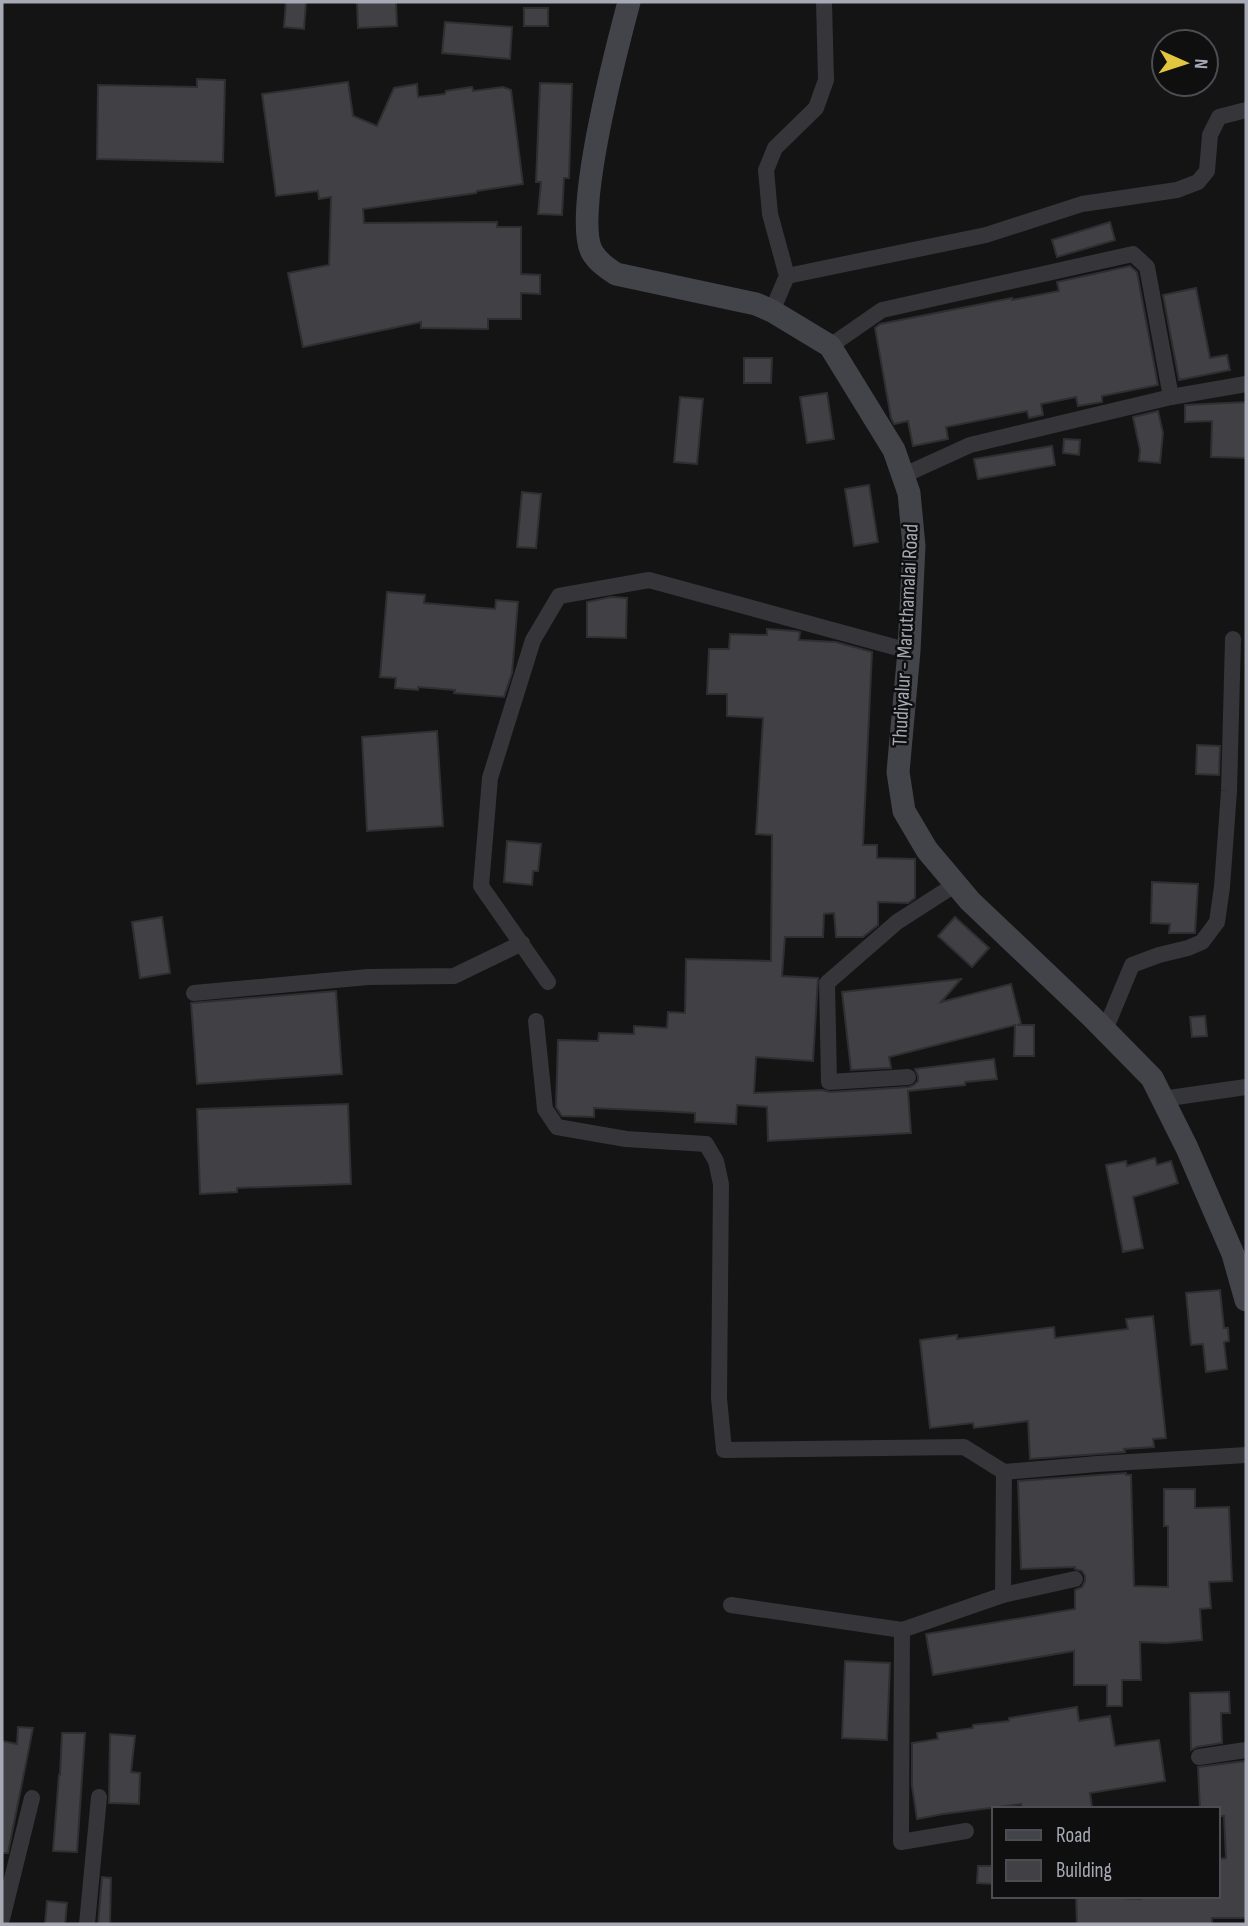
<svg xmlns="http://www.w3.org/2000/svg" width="1248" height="1926" viewBox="0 0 1248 1926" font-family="'Sofia Sans Condensed',sans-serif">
  <rect width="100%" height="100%" fill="#141415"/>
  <g fill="#414145" stroke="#2f2e31" stroke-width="2">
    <path d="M286 2H306L304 29 284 27Z"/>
    <path d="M357 2H396L397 26 358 28Z"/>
    <rect x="524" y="8" width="24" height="18"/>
    <path d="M445 22 512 27 510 59 442 53Z"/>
    <path d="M197 79 225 80 223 162 97 159 98 85 197 87Z"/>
    <path d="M348 82 353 116 377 126 394 88 417 84 418 97 445 94 446 91 472 87 473 91 503 87 511 90 523 184 477 191 476 193 363 209 364 223 497 222V227H521V274L540 275V294L521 293V319H488V329L421 328V322L303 347 288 273 329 265 331 197 319 199 318 191 276 196 262 94Z"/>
    <path d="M540 83 572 84 569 178H564L562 215 538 214 541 182H536Z"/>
    <path d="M1110 222 1115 240 1057 257 1052 240Z"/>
    <path d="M1130 266 1137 272 1158 385 1102 396V402L1078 406 1076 397 1041 404 1043 415 1029 418 1027 411 946 427 948 439 913 446 908 421 894 424 891 418 875 328 880 324 1012 298V300L1059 291 1057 282Z"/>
    <path d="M1196 288 1210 358 1227 355 1230 370 1179 380 1163 295Z"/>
    <path d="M744 358H772L771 383H744Z"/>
    <path d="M827 393 834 439 807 443 800 397Z"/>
    <path d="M680 397 703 399 697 464 674 462Z"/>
    <path d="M1246 402V458L1211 457 1212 421 1185 422V405Z"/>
    <path d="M1158 411 1163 433 1160 463 1139 461 1140 450 1133 417Z"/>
    <path d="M1064 439 1080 440 1079 455 1063 453Z"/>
    <path d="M1052 446 1055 465 978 479 974 459Z"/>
    <path d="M869 485 878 542 854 546 845 489Z"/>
    <path d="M522 492 541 494 536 548 517 547Z"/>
    <path d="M387 592 425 595 424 603 495 609 496 600 518 602 512 673 504 697 454 693 455 690 418 687V690L395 688 396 678 380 677Z"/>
    <path d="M611 597 627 598 626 638 587 637V602Z"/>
    <path d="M767 629 795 631 800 632 799 640 836 642 872 652 863 845H877V858L915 859V898L908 903 878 902V925L863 937H836L834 913 824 914 823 937H785L782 976 818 978 813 1061 756 1057 754 1093 822 1090 830 1092 909 1087 914 1085 918 1081V1076L915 1069 994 1059 997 1079 965 1082V1085L908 1091 911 1133 768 1141 767 1107 737 1105 736 1124 695 1122V1113L661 1111 594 1108V1117L562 1116 556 1107 558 1040 598 1041 599 1033 634 1034V1026L667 1028 668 1012 685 1013 686 959 771 961 772 835 756 834 763 718 727 716V694H707L709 649H729L730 634 767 635Z"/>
    <path d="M437 731 443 826 367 831 362 737Z"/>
    <path d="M1197 745 1220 746 1219 775 1196 774Z"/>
    <path d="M507 841 541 844 538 871H533L532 885 504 882Z"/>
    <path d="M1152 882 1198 884 1195 933H1169L1170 924 1151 923Z"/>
    <path d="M162 917 170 973 140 978 132 922Z"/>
    <path d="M955 917 989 948 972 967 938 936Z"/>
    <path d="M961 979 941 1002 1011 984 1021 1024 1017 1025H1034V1056H1014L1015 1025 889 1057 891 1068 851 1070 842 992Z"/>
    <path d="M336 991 342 1074 197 1084 191 1003Z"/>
    <path d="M1205 1016 1207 1036 1192 1037 1190 1017Z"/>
    <path d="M348 1104 351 1184 237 1188V1192L200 1194 197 1109Z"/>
    <path d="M1155 1158 1157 1165 1171 1161 1178 1183 1133 1197 1143 1248 1123 1252 1106 1165 1126 1161 1127 1166Z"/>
    <path d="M1220 1290 1224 1328H1228L1229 1341 1224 1342 1227 1369 1206 1372 1203 1344 1191 1345 1186 1293Z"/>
    <path d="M1153 1316 1166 1438 1153 1439 1154 1447 1124 1449 1125 1452 1030 1459 1028 1421 974 1428 973 1423 930 1428 920 1340 957 1335V1339L1054 1327 1055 1338 1128 1329 1126 1319Z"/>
    <path d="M1126 1473V1475H1131L1134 1586 1168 1587V1526H1164V1489H1195V1508L1229 1507 1232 1581 1209 1582 1211 1608 1200 1609 1202 1640 1166 1643 1140 1642 1141 1680H1122V1706H1107V1685H1074V1651L933 1675 926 1634 1075 1609V1590L1082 1587 1085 1581V1576L1082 1571 1075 1569V1567L1021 1569 1018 1481Z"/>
    <path d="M845 1661 890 1663 887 1740 842 1738Z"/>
    <path d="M1229 1692 1230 1713H1221L1222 1743 1197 1747 1191 1750 1190 1693Z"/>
    <path d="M1077 1707 1079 1721 1110 1716 1115 1746 1159 1740 1165 1781 1090 1793 1092 1807 1080 1809H1022L1021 1804 943 1814 917 1819 912 1786V1743L938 1739 937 1733 973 1728V1725L1009 1721V1718Z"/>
    <path d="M18 1727 33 1728 8 1853H2V1741L17 1744Z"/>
    <path d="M62 1733H85L77 1852 53 1851 59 1775H60Z"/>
    <path d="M110 1734 135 1736 131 1772 140 1773 139 1804 109 1803Z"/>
    <path d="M1246 1761V1918H1212V1924H1077L1076 1896 1141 1899V1896H1218V1859L1226 1858 1224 1816H1218V1809H1200L1198 1767Z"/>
    <path d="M978 1866H994V1884L977 1883Z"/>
    <path d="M102 1877 111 1878 110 1924H98Z"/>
    <path d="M47 1901 67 1903 65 1924H45Z"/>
  </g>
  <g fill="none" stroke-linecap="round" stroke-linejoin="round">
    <g stroke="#35353a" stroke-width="16">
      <path d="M787 276 986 235 1082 204 1177 190 1198 182 1207 171 1210 135 1219 117 1246 110"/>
      <path d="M772 311 787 276 770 214 766 170 775 148 816 108 826 80 824 2"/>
      <path d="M830 346 882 310 1133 254 1147 267 1171 397"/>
      <path d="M902 476 970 445 1171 397 1246 384"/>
      <path d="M548 982 481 886 490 778 533 640 559 596 649 580 909 651"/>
      <path d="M194 993 368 977 454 976 522 943"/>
      <path d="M536 1021 545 1109 557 1127 626 1139 706 1144 716 1161 721 1184 719 1398 724 1450 964 1447 1004 1472 1097 1464 1246 1455"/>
      <path d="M1105 1030 1132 965 1159 955 1188 948 1202 942 1217 922 1222 887 1229 791 1233 639"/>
      <path d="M908 1077 829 1082 827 983 897 922 956 884"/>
      <path d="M1162 1099 1246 1087"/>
      <path d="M1003 1595 1004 1472"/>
      <path d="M731 1605 902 1630 1003 1595 1075 1579"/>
      <path d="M902 1630 901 1842 966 1831"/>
      <path d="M1199 1757 1246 1750"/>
      <path d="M2 1919 32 1798"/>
      <path d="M87 1924 99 1797"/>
    </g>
    <path stroke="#43444a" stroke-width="23" d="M629 2C617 47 572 216 592 252 598 262 607 268 616 274L756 304 772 311 830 346 894 450 909 493 914 546 909 651 898 772 904 811 927 850 970 901 1091 1016 1152 1078 1187 1148 1233 1254 1246 1300"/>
  </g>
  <g text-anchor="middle" stroke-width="5" stroke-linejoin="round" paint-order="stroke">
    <g font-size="21" fill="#a7a9b4" stroke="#0f0f10">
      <text transform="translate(905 635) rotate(-87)" y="7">Thudiyalur - Maruthamalai Road</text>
    </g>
  </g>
  <rect width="1248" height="1926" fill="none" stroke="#a7a9b4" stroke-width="7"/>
  <rect x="992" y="1807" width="228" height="91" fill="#0f0f10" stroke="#4c4d52" stroke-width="2"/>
  <rect x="1006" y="1830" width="35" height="10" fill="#43444a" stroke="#4c4d52" stroke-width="2"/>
  <text x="1056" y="1842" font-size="21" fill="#a7a9b4">Road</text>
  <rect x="1006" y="1860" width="35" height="21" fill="#414145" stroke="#4c4d52" stroke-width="2"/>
  <text x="1056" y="1877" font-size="21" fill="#a7a9b4">Building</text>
  <g transform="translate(1185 63) rotate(93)"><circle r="33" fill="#0f0f10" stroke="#4c4d52" stroke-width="2"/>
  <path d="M0-5L12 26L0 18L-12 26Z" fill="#e2c63f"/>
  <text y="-10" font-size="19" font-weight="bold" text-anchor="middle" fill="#a7a9b4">N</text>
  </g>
</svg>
